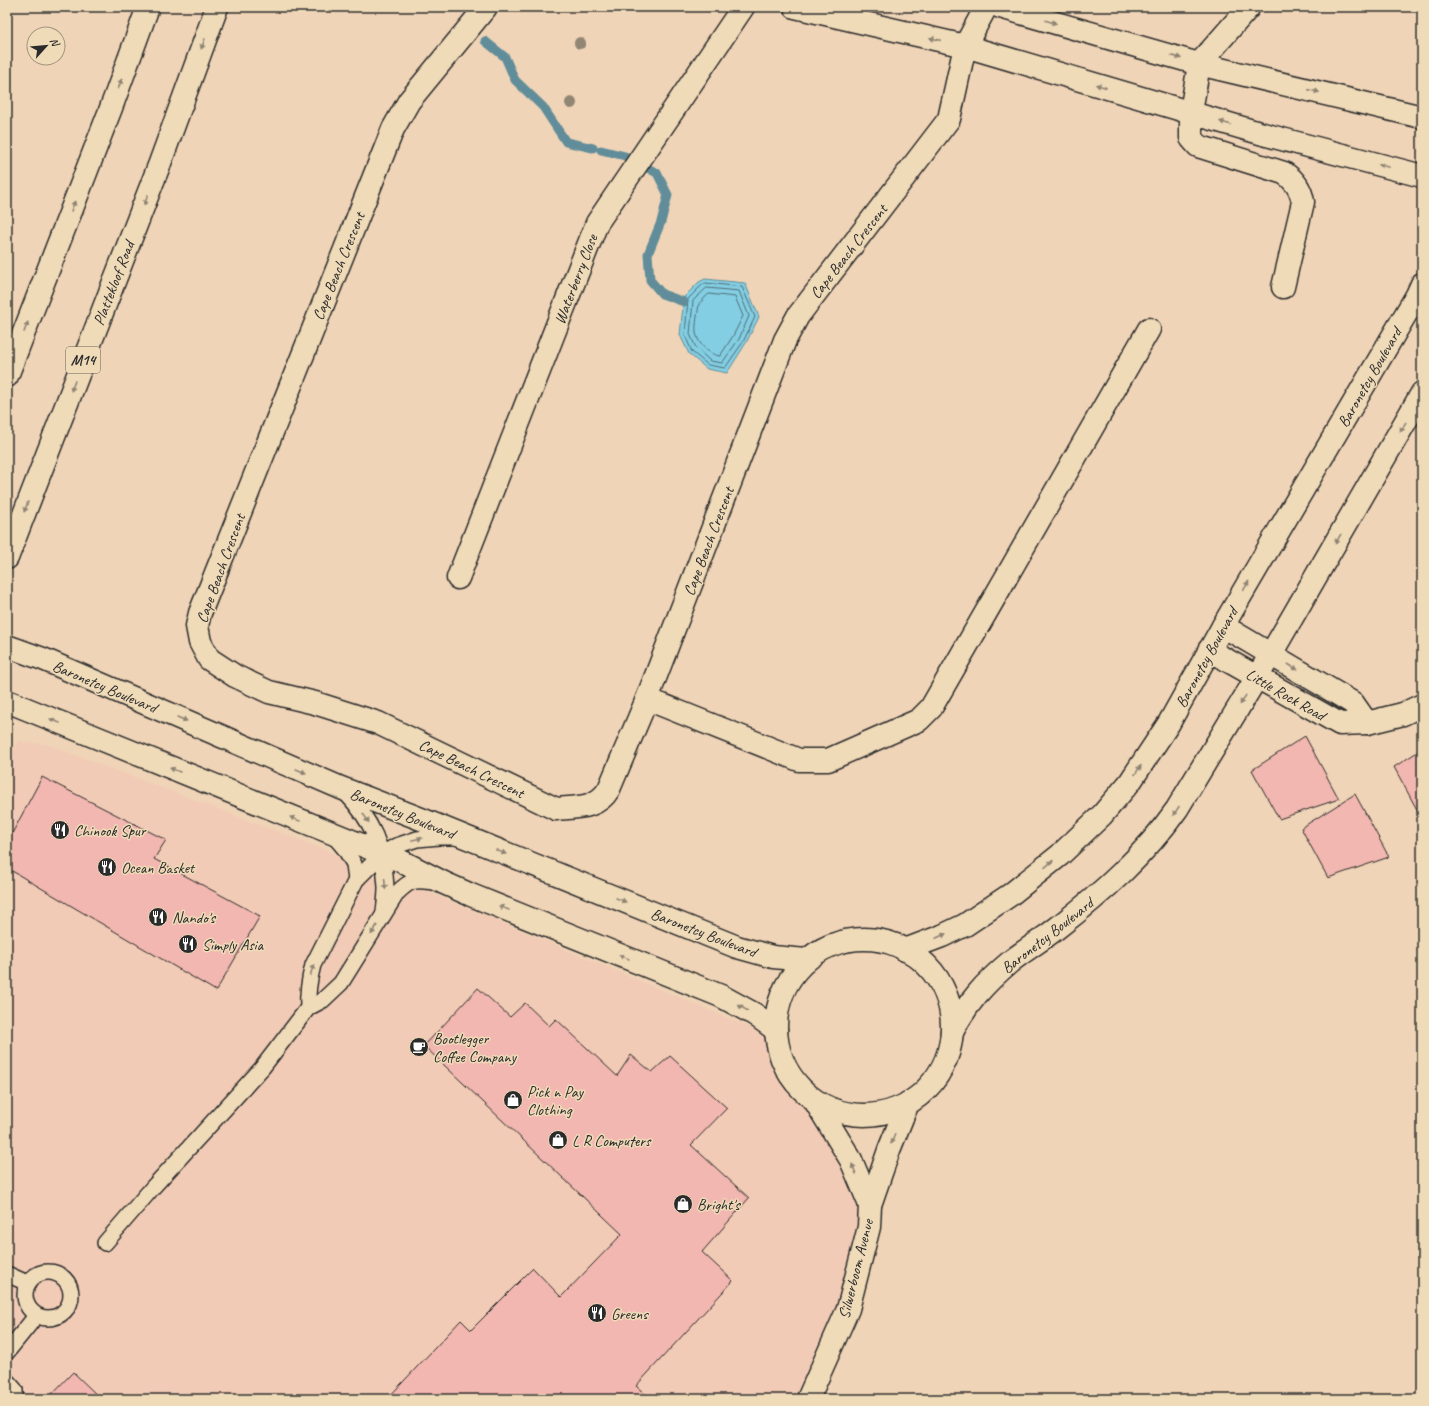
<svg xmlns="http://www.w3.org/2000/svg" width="1429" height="1406" viewBox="0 0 1429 1406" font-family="Caveat,sans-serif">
  <rect width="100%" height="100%" fill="#f0d4b7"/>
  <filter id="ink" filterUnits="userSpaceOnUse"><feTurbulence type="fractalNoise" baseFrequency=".025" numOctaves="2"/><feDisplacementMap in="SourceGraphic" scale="8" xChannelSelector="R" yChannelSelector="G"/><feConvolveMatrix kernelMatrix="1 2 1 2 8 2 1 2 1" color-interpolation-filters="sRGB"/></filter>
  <g filter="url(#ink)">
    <path fill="#f1cbb5" d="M18 741 49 745 326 850 489 917 775 1038 835 1116 869 1227 808 1399H7V764Z"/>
    <path fill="#83cee3" stroke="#608d99" d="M705 279 745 283 759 317 746 343 727 373 707 369 689 354 680 335 684 297 699 282Z"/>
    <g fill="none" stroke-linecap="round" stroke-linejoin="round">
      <g stroke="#4e6c75" stroke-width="1">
        <path d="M706 283 742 287 755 317 743 342 725 368 708 365 692 352 685 335 688 299 701 286Z"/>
        <path d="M707 288 739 291 749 316 739 339 722 363 710 361 696 348 690 334 693 301Z"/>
        <path d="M709 294 735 297 743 316 733 336 720 356C709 355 698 344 696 333 695 325 698 312 699 304Z"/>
      </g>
      <g stroke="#608d99" stroke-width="9">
        <path d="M485 41 505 57 515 80 543 107 566 142 593 148"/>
        <path d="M601 150 625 156 657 173 668 195 661 222 648 254 650 280 662 294 684 302"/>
      </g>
    </g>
    <g fill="#f2b7b0" stroke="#2b2b2b">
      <path d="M1305 736 1339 799 1279 819 1252 770Z"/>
      <path d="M1422 749V816L1421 817 1394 767Z"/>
      <path d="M42 777 166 840 154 859 260 916 216 991 7 868V843Z"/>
      <path d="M1355 794 1389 857 1328 878 1301 828Z"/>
      <path d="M478 988 510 1017 525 1003 549 1026 556 1019 617 1076 631 1055 652 1072 670 1056 727 1108 691 1145 749 1198 702 1252 733 1281 636 1386 651 1399H387L461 1320 471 1330 533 1268 561 1297 622 1234 424 1046Z"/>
      <path d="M73 1372 101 1399H47Z"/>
    </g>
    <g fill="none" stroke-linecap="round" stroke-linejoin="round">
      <defs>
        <g id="lane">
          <path d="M345 792C372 821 384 847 386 887 386 895 385 904 384 912"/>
          <path d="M334 836 345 849 354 864 356 880"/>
          <path d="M308 1008C307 993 309 980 313 965L356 880 382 854 396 846 417 839 439 837H455"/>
          <path d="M105 1243 154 1186 262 1068 308 1008 323 1000 341 983 397 893C412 878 415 880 435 882"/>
          <circle cx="48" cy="1295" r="23"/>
          <path d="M7 1274 27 1283"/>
          <path d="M7 1352 36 1316"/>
          <path d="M7 1381 15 1390V1399"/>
        </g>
        <g id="street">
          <path d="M486 7 409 101 393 129 200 613 197 626 200 642 209 659 235 676 269 692 315 703 378 723 556 809C577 807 597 809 609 789L647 699 785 340 798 316 949 119 965 46 986 7"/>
          <path d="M795 7 965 46 1263 134 1422 176"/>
          <path d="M1000 7 1199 64 1422 117"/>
          <path d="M1249 7 1199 64 1191 112V138L1198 146 1284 173C1295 180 1301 189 1303 202L1283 287"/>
          <path d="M458 578 597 223 743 7"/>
          <path d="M1223 626 1353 703 1367 723"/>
          <path d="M1209 650 1340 724 1367 723 1403 714 1422 705"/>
          <path d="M647 699 799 760H828L919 720 931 708 1149 329"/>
        </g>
        <g id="secondary">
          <path d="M7 646 43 659 341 788 421 819 737 947 773 957 806 960"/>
          <path d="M7 701 401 861 444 883 471 895 721 996 754 1014 776 1030"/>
          <circle cx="864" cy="1027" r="88"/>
          <path d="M905 950 942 936 965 925 1010 895 1060 855 1082 834 1102 815 1130 782 1169 723 1223 626 1417 295 1422 284"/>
          <path d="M952 1032C967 1003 985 983 1010 962 1025 950 1042 940 1057 928 1102 893 1144 856 1177 809L1271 654 1422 393"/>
          <path d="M815 1101 851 1160 870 1205"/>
          <path d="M808 1399 848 1309 869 1227 870 1205 889 1150 908 1103"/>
        </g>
        <g id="primary">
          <path d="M7 376 111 108 148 7"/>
          <path d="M7 558 160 163 217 7"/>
        </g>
      </defs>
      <use href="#lane" stroke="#2b2b2b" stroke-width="18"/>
      <use href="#street" stroke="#2b2b2b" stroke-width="25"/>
      <use href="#secondary" stroke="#2b2b2b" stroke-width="25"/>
      <use href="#primary" stroke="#2b2b2b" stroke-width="25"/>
      <use href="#lane" stroke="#f0dbb9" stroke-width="15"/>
      <use href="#street" stroke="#f0dbb9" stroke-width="22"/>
      <use href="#secondary" stroke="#f0dbb9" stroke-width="22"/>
      <use href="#primary" stroke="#f0dbb9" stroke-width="22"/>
    </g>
    <g fill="#908673">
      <circle cx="580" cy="43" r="6"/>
      <circle cx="571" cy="103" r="6"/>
    </g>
    <defs><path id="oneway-solid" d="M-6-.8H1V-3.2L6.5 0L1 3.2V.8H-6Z"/></defs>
    <g fill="#8e8372">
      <use href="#oneway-solid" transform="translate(1051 22) rotate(16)"/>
      <use href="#oneway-solid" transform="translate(935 39) rotate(-167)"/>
      <use href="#oneway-solid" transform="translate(203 44) rotate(110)"/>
      <use href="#oneway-solid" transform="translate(1176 57) rotate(16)"/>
      <use href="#oneway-solid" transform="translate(120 84) rotate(-70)"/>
      <use href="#oneway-solid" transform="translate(1101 86) rotate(-164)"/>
      <use href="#oneway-solid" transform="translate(1314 91) rotate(13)"/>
      <use href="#oneway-solid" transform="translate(1225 123) rotate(-163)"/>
      <use href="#oneway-solid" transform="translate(1384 166) rotate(-165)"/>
      <use href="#oneway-solid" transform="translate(146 200) rotate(111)"/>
      <use href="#oneway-solid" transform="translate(73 206) rotate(-69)"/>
      <use href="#oneway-solid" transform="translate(26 327) rotate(-69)"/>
      <use href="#oneway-solid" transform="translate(73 386) rotate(111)"/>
      <use href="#oneway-solid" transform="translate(1403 427) rotate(120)"/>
      <use href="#oneway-solid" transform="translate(26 507) rotate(111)"/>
      <use href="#oneway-solid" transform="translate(1338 539) rotate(120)"/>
      <use href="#oneway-solid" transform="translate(1246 586) rotate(-60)"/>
      <use href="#oneway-solid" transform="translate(1293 667) rotate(30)"/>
      <use href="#oneway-solid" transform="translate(1243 700) rotate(121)"/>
      <use href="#oneway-solid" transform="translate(182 719) rotate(23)"/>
      <use href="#oneway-solid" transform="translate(55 721) rotate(-158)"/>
      <use href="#oneway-solid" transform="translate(175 770) rotate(-158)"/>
      <use href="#oneway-solid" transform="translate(1138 770) rotate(-56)"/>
      <use href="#oneway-solid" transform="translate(301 771) rotate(23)"/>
      <use href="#oneway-solid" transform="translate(1176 811) rotate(124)"/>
      <use href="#oneway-solid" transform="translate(366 818) rotate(57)"/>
      <use href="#oneway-solid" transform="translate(295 819) rotate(-158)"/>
      <use href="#oneway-solid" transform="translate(417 839) rotate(-12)"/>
      <use href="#oneway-solid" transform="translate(501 852) rotate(22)"/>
      <use href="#oneway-solid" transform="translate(1049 864) rotate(-40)"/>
      <use href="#oneway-solid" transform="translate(385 884) rotate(86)"/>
      <use href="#oneway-solid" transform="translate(621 900) rotate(22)"/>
      <use href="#oneway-solid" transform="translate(504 908) rotate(-158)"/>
      <use href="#oneway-solid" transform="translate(374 930) rotate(122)"/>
      <use href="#oneway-solid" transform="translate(941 936) rotate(-24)"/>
      <use href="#oneway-solid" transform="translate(624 957) rotate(-158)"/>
      <use href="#oneway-solid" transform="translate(312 970) rotate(-72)"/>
      <use href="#oneway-solid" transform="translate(743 1008) rotate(-149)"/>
      <use href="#oneway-solid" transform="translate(893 1139) rotate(112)"/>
      <use href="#oneway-solid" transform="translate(854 1169) rotate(-113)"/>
    </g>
  </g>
  <defs>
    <symbol id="restaurant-disc" viewBox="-11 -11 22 22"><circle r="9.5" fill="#2b2b2b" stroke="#f0dbb9"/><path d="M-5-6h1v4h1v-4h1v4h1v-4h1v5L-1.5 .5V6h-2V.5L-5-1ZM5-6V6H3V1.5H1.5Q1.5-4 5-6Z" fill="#fff"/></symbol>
    <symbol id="cafe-disc" viewBox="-11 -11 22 22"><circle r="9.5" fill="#2b2b2b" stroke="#f0dbb9"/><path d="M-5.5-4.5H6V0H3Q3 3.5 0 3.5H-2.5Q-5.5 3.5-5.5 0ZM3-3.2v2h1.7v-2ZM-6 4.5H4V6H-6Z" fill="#fff"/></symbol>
    <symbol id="shop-disc" viewBox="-11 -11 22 22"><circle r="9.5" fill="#2b2b2b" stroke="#f0dbb9"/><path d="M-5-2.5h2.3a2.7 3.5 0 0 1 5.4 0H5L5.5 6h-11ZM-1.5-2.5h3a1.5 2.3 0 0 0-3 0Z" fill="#fff"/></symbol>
  </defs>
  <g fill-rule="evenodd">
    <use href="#restaurant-disc" x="49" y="819" width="22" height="22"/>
    <use href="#restaurant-disc" x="96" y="856" width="22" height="22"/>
    <use href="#restaurant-disc" x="147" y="906" width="22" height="22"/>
    <use href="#restaurant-disc" x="177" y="933" width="22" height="22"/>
    <use href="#cafe-disc" x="408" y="1036" width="22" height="22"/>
    <use href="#shop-disc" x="502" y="1089" width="22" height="22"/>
    <use href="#shop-disc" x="547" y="1129" width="22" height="22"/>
    <use href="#shop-disc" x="672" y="1193" width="22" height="22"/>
    <use href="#restaurant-disc" x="586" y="1302" width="22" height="22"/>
  </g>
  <g text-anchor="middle" stroke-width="3" stroke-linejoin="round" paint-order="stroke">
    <rect fill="#f0dbb9" stroke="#666056" stroke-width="1" x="66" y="347" width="34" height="26" rx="3"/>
    <g font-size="15" font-weight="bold" fill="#2b2b2b">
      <text x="83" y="365">M14</text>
    </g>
    <g font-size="16" fill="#2b2b2b" stroke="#f0dbb9">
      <text transform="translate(848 251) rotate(-52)" y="6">Cape Beach Crescent</text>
      <text transform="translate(338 266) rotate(-68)" y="6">Cape Beach Crescent</text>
      <text transform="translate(575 279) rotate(-69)" y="6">Waterberry Close</text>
      <text transform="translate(113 283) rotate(-69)" y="6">Plattekloof Road</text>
      <text transform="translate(1369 377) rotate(-60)" y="6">Baronetcy Boulevard</text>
      <text transform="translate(708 541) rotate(-69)" y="6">Cape Beach Crescent</text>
      <text transform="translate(220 568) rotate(-70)" y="6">Cape Beach Crescent</text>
      <text transform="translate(1206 657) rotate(-61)" y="6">Baronetcy Boulevard</text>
      <text transform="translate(105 686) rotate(23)" y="6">Baronetcy Boulevard</text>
      <text transform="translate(1286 694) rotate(30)" y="6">Little Rock Road</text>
      <text transform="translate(472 768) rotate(26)" y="6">Cape Beach Crescent</text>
      <text transform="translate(403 813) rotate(22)" y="6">Baronetcy Boulevard</text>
      <text transform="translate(704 932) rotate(21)" y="6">Baronetcy Boulevard</text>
      <text transform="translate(1047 935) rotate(-38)" y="6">Baronetcy Boulevard</text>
      <text transform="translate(855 1269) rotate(-76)" y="6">Silwerboom Avenue</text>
    </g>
    <g font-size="16" fill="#2b2b2b" stroke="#f0dbb9" text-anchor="start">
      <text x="74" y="836">Chinook Spur</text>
      <text x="121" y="873">Ocean Basket</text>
      <text x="172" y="923">Nando's</text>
      <text x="202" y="950">Simply Asia</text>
      <text x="433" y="1044">Bootlegger<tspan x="433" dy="18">Coffee Company</tspan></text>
      <text x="527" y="1097">Pick n Pay<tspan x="527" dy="18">Clothing</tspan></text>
      <text x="572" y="1146">L R Computers</text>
      <text x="697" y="1210">Bright's</text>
      <text x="611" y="1319">Greens</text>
    </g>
  </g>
  <rect width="1429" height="1406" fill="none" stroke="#f0dbb9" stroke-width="24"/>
  <rect x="12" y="12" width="1405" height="1382" fill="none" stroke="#2b2b2b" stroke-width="1.5" filter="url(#ink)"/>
  <g transform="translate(46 46) rotate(63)"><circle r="19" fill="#f0dbb9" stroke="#a19580"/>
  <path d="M0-3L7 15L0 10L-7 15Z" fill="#2b2b2b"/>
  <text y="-6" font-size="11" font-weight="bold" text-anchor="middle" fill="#2b2b2b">N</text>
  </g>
</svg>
